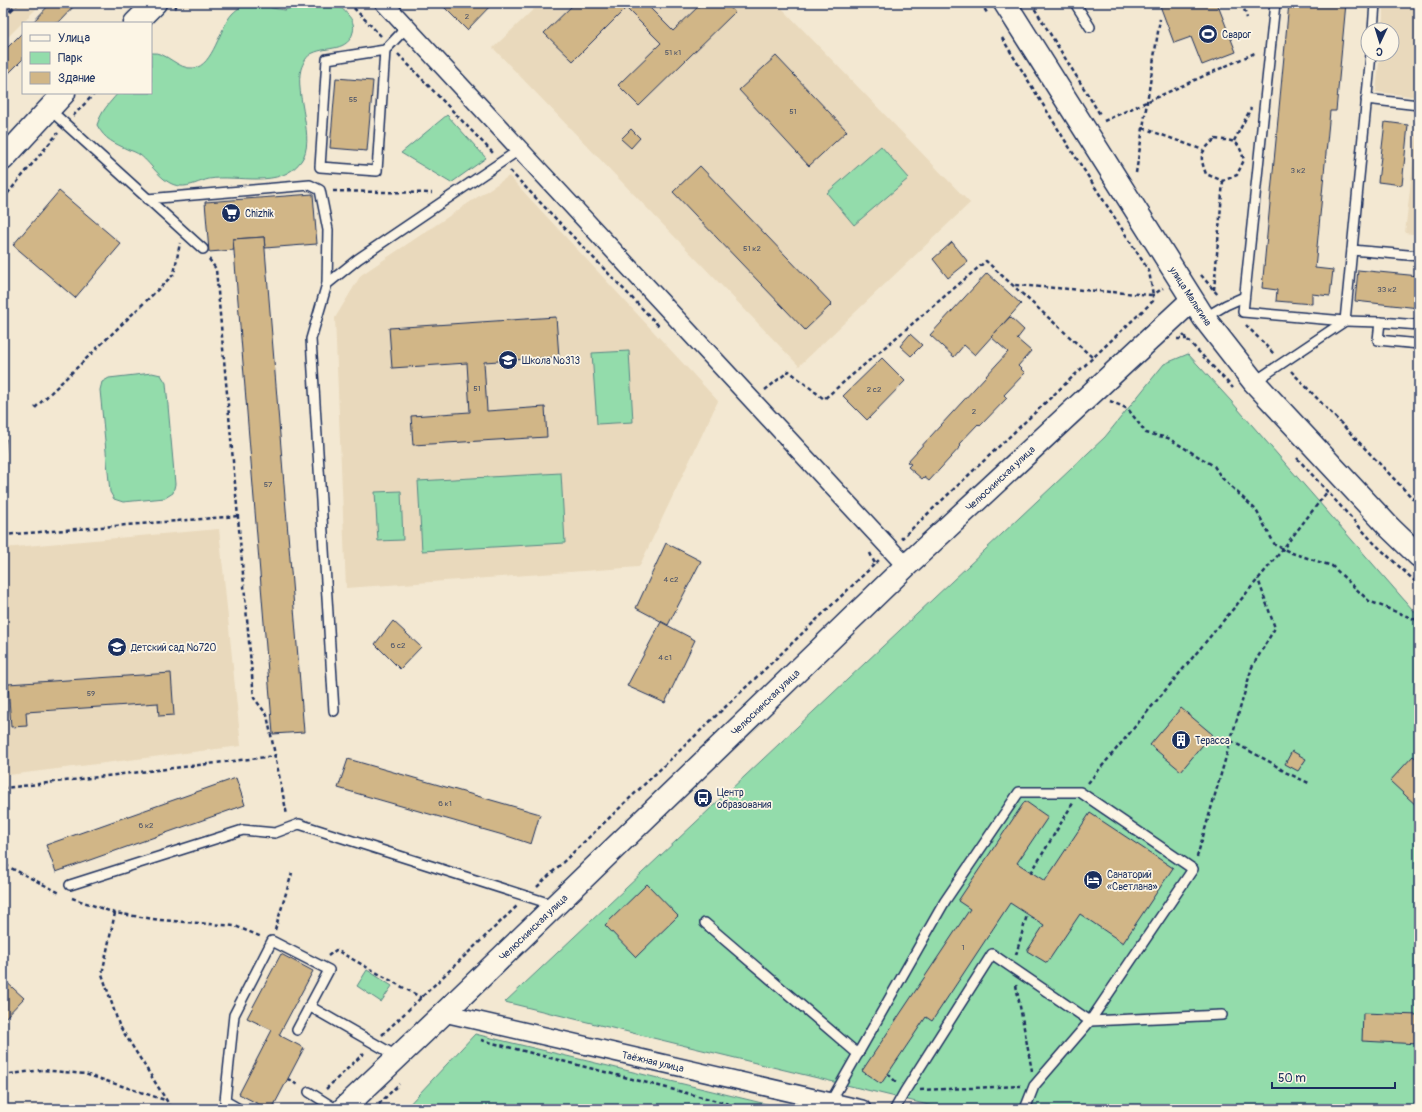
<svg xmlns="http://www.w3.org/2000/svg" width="1422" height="1112" viewBox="0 0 1422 1112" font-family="Pangolin,sans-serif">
  <rect width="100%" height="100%" fill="#f3e8d2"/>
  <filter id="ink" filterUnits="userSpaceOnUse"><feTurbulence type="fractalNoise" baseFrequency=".025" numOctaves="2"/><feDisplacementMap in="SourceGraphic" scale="8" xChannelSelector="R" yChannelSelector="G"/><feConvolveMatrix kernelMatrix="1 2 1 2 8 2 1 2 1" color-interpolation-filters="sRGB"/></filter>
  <g filter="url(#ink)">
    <g fill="#e9d9bc">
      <path d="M3 3H42L3 42Z"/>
      <path d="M540 3H777L970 203 799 366 493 48Z"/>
      <path d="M1384 3H1419V97L1376 92 1380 54H1392V30H1382Z"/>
      <path d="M1419 110V235L1405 233Z"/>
      <path d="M509 176 718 401 639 567 346 588 335 318 361 275Z"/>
      <path d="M219 529 241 746 9 775 3 772V548Z"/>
    </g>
    <g fill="#93dcab" stroke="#578684">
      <path d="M251 3H262L272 8 284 10 295 7 298 3C306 3 329 1 334 3 339 5 345 11 348 15 352 19 355 26 353 32 348 52 328 46 313 53 307 55 303 63 301 69 294 95 317 140 301 161 280 190 239 174 209 179 200 181 190 187 180 186 163 185 152 164 140 155 137 153 133 151 129 150 114 143 105 140 97 125 102 110 108 105 118 93H151V53C167 51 177 70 194 68 213 66 220 27 232 14 238 8 243 5 251 3Z"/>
      <path d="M447 115 486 158 451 183 401 153Z"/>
      <path d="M881 146 909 178 854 225 827 193Z"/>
      <path d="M629 351 633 422 597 424 592 353Z"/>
      <path d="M1188 354 1231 401 1419 617V1109H945L505 1002 1105 437 1164 364Z"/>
      <path d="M152 373 161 375 166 383 175 484 173 493 165 498 123 502 114 499 110 492 100 390 102 382 109 378Z"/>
      <path d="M561 473 565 543 422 551 418 481Z"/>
      <path d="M401 491 403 540 378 541 375 492Z"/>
      <path d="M367 970 392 986 381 1002 357 986Z"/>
      <path d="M475 1034 787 1109H405Z"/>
    </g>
    <g fill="#d1b687" stroke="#1b2f5e">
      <path d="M51 3H77L58 23H32Z"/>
      <path d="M440 3H493L467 30Z"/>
      <path d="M575 3H645L673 31 702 3H725L735 12 639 106 618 85 661 43 626 8 573 61 544 33Z"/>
      <path d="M1159 3H1217L1236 52 1202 65 1191 37 1174 43Z"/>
      <path d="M1289 3H1346L1336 111H1330L1315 268 1333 270 1330 296 1312 294V304L1276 301 1277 290 1262 288Z"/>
      <path d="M23 32V59L3 79V52Z"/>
      <path d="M776 56 847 131 809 166 739 90Z"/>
      <path d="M336 78 373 81 367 151 330 148Z"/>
      <path d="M1385 122 1408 125 1402 185 1378 182Z"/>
      <path d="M631 129 640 138 631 148 621 139Z"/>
      <path d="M700 166 832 304 805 330 673 192Z"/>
      <path d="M59 191 121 244 75 298 13 245Z"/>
      <path d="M313 194 317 244 265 248 264 237 233 239 234 250 209 252 205 202Z"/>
      <path d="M264 237 304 732 273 734 233 239Z"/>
      <path d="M952 242 968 262 948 278 933 259Z"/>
      <path d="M1358 270 1419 276V308L1355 301Z"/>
      <path d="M987 273 1021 304 975 355 964 345 954 357 930 335Z"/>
      <path d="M556 317 559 357 484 362 487 411 545 407 547 437 413 445 411 416 470 412 467 363 392 368 389 328Z"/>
      <path d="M1010 317 1024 330 1017 339 1031 351 1018 366 1025 373 1004 395 1007 398 980 426 978 424 959 444 961 446 929 481 924 477 922 479 908 467 911 464 907 462 1008 352 991 337Z"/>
      <path d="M910 334 922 345 911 356 900 346Z"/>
      <path d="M882 358 905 381 867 420 843 396Z"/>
      <path d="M3 439H6L3 468Z"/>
      <path d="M666 543 701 561 668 625 636 608Z"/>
      <path d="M393 621 421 647 400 669 375 644Z"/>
      <path d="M661 622 695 640 665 703 627 686Z"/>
      <path d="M171 673 174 715 159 716 158 703 26 712 27 726 11 727 8 684Z"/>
      <path d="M1181 708 1212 734 1181 771 1150 745Z"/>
      <path d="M1292 751 1306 759 1298 771 1285 764Z"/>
      <path d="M1413 756 1419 761V808L1390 781Z"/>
      <path d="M348 759 540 814 531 844 510 837 338 788Z"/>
      <path d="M236 778 245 805 56 872 46 845Z"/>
      <path d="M1025 801 1048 817 1017 863 1045 881 1090 813 1173 868 1123 943 1080 914 1047 963 1027 951 1044 925 1010 903 932 1021 926 1017 881 1084 862 1071 970 909 958 901Z"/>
      <path d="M647 884 678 916 636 957 605 925Z"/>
      <path d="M281 954 313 971 279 1035 304 1048 272 1109H268L239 1094 272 1030 247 1018Z"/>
      <path d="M3 979 24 998 3 1020Z"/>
      <path d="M1363 1013 1419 1015V1044L1362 1041Z"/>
    </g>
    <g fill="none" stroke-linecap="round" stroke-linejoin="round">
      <defs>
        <g id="service">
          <path d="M1075 3 1090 27"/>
          <path d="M1275 3 1243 312 1345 321 1380 322 1419 325"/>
          <path d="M1373 30 1375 3"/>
          <path d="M385 50 327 59 320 167 377 171 385 50 406 28"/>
          <path d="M1366 99 1419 105"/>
          <path d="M49 109 203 249"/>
          <path d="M147 199 310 185 320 190 328 230 327 284"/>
          <path d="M1352 250 1419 256"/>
          <path d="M1204 318 1226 305 1244 297"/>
          <path d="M1345 321 1371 54"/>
          <path d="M1380 322 1378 340 1419 344"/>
          <path d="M1254 382 1345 321"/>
          <path d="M334 711 311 339 327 284 358 259 519 150"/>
          <path d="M70 885 243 830 275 833 299 824 554 905"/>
          <path d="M705 923 858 1054"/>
          <path d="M309 1006 398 1057"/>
          <path d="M309 1092 336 1109"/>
          <path d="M831 1101 945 901 1019 792H1080L1193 869 1090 1021 1034 1086 1025 1109"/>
          <path d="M239 1109 225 1101 234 1015 272 941 329 970 297 1030"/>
          <path d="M895 1109 905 1091 992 954 1090 1021 1222 1015"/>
        </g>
        <g id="minor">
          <path d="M384 3 906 566"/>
          <path d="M444 1013 862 1109"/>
        </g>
        <g id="tertiary">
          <path d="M1005 3 1204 318 1254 382 1390 528 1419 556"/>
          <path d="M135 23 155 3"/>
          <path d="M3 159 64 93"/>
          <path d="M343 1109 444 1013 906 566 1192 300"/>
        </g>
      </defs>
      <use href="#service" stroke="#1b2f5e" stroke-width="12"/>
      <use href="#minor" stroke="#1b2f5e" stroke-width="20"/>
      <use href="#tertiary" stroke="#1b2f5e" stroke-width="25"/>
      <g stroke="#1b2f5e" stroke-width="2.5" stroke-dasharray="4 3" stroke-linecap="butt">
        <path d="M349 3 381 36"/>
        <path d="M981 3 987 13"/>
        <path d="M1031 3 1101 116"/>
        <path d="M1242 3 1247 18"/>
        <path d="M174 8 179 3"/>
        <path d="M1002 38 1066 142 1149 271 1153 295 1014 285"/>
        <path d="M398 54 493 153"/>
        <path d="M73 116 95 93"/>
        <path d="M1104 121 1257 52"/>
        <path d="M1143 128 1203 150"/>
        <path d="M1215 139C1235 141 1238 139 1244 160L1237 175 1223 181 1206 174C1199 155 1200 153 1215 139Z"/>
        <path d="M1234 141 1251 108"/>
        <path d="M510 171 659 326"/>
        <path d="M1136 173 1160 19"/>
        <path d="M333 191 432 193"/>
        <path d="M3 199 58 133"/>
        <path d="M209 259 216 269 254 698 267 715 287 815"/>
        <path d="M1201 275 1218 295"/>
        <path d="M1214 290 1223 181"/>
        <path d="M1246 325 1275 355"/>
        <path d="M1183 335 1233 388"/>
        <path d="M1177 339H1187"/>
        <path d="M1291 371 1419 505"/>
        <path d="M765 390 789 371 824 399 986 261 1093 358"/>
        <path d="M1110 401 1128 409 1146 433 1168 438 1214 466 1221 477 1256 510 1275 545 1292 553 1332 566 1369 601 1419 621"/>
        <path d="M35 408 174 274 180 243"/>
        <path d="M1297 458 1374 543 1419 585"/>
        <path d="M3 535 238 516"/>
        <path d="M901 539 1153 301V295L1163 288"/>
        <path d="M870 553 875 564"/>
        <path d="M1231 741 1272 763 1285 772 1311 784"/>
        <path d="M1088 783 1279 554 1327 492"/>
        <path d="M3 786 5 788 275 756"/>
        <path d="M1197 857 1252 667 1275 628 1258 579"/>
        <path d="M3 858 7 866 60 893"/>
        <path d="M1031 873 1073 803"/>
        <path d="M537 887 879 560"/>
        <path d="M72 898 115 913 160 920 235 926 262 937"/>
        <path d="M115 913 102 974 119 1025 172 1109"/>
        <path d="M275 930 292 873"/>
        <path d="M1016 955 1027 915"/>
        <path d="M328 956 336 950 422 998"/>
        <path d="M1016 985 1032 1071"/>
        <path d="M382 1035 517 906"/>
        <path d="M481 1040 748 1109"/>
        <path d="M888 1074 896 1082"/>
        <path d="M3 1075 42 1070 85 1074 165 1100"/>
        <path d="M288 1079 299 1086"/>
        <path d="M326 1089 364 1053"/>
        <path d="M920 1090 1021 1086"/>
        <path d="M374 1109 399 1084"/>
      </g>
      <use href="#service" stroke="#fcf5e5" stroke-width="9"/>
      <use href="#minor" stroke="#fcf5e5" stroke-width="17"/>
      <use href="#tertiary" stroke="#fcf5e5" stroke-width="22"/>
      <path stroke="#1b2f5e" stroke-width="3" stroke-dasharray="6 3" stroke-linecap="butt" d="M3 18 18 3"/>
    </g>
  </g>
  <defs>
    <symbol id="stadium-disc" viewBox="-11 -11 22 22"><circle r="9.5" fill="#1b2f5e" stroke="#fcf5e5"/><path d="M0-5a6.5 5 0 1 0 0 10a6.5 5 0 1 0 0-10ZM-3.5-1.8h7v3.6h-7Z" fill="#fff"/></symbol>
    <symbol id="supermarket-disc" viewBox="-11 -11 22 22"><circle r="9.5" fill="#1b2f5e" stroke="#fcf5e5"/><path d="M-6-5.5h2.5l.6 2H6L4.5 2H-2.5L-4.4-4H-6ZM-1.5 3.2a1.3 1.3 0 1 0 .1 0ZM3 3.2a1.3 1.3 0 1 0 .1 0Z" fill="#fff"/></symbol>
    <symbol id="school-disc" viewBox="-11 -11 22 22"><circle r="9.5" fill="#1b2f5e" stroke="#fcf5e5"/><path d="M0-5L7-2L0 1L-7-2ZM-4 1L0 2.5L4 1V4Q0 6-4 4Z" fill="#fff"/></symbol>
    <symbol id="building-disc" viewBox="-11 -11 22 22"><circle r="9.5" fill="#1b2f5e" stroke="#fcf5e5"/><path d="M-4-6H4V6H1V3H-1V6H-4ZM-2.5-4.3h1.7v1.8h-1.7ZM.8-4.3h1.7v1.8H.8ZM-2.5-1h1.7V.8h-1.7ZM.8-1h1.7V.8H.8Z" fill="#fff"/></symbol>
    <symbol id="bus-disc" viewBox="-11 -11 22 22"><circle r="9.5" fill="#1b2f5e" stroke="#fcf5e5"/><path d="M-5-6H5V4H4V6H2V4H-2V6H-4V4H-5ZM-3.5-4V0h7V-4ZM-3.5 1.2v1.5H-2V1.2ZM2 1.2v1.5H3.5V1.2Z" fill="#fff"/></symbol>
    <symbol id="hotel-disc" viewBox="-11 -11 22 22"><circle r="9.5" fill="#1b2f5e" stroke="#fcf5e5"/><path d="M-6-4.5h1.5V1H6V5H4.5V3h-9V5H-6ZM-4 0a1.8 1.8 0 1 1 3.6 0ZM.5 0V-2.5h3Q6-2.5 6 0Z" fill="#fff"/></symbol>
  </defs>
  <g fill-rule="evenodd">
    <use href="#stadium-disc" x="1197" y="23" width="22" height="22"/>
    <use href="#supermarket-disc" x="220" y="202" width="22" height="22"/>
    <use href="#school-disc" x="497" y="349" width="22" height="22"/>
    <use href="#school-disc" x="106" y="636" width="22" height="22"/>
    <use href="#building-disc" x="1170" y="729" width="22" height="22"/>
    <use href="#bus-disc" x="692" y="787" width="22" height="22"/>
    <use href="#hotel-disc" x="1082" y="869" width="22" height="22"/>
  </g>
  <g text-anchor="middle" stroke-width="3.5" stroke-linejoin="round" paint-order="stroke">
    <g font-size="8" fill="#485168">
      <text x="467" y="19">2</text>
      <text x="673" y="55">51 к1</text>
      <text x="353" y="102">55</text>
      <text x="793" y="114">51</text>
      <text x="1298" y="173">3 к2</text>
      <text x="752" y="251">51 к2</text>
      <text x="1387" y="292">33 к2</text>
      <text x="477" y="391">51</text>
      <text x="874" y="392">2 с2</text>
      <text x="974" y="414">2</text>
      <text x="268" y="487">57</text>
      <text x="671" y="582">4 с2</text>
      <text x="398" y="648">6 с2</text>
      <text x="665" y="660">4 с1</text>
      <text x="91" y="696">59</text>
      <text x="445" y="806">6 к1</text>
      <text x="146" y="828">6 к2</text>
      <text x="963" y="950">1</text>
    </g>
    <g font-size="10" fill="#1b2f5e" stroke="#fcf5e5" text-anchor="start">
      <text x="1222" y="38">Сварог</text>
      <text x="245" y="217">Chizhik</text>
      <text x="522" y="364">Школа №313</text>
      <text x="131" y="651">Детский сад №720</text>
      <text x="1195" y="744">Терасса</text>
      <text x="717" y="796">Центр<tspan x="717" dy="12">образования</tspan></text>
      <text x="1107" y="878">Санаторий<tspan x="1107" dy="12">«Светлана»</tspan></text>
    </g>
    <g font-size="10" fill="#1b2f5e" stroke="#fcf5e5">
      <text transform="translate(1191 296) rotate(57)" y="4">улица Малыгина</text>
      <text transform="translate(1000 478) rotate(-43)" y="4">Челюскинская улица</text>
      <text transform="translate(765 702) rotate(-44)" y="4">Челюскинская улица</text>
      <text transform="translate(533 927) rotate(-44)" y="4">Челюскинская улица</text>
      <text transform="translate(653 1061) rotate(13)" y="4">Таёжная улица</text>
    </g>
  </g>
  <rect width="1422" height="1112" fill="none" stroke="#fcf5e5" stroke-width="16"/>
  <rect x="8" y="8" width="1406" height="1096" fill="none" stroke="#1b2f5e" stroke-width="1.5" filter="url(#ink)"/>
  <rect x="22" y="22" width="130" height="72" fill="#fcf5e5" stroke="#a2a6af"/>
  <rect x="30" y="35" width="20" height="6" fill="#fcf5e5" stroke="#a2a6af"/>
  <text x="58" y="42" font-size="12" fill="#1b2f5e">Улица</text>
  <rect x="30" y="52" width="20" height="12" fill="#93dcab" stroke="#a2a6af"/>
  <text x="58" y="62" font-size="12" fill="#1b2f5e">Парк</text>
  <rect x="30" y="72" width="20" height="12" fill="#d1b687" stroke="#a2a6af"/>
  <text x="58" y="82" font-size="12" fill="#1b2f5e">Здание</text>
  <g transform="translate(1380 42) rotate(184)"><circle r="19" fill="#fcf5e5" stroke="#a2a6af"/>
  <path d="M0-3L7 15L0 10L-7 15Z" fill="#1b2f5e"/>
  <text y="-6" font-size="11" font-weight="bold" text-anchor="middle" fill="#1b2f5e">С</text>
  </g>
  <path d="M1272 1082v6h123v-6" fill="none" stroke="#1b2f5e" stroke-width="2"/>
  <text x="1278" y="1082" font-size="12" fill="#1b2f5e" stroke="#fcf5e5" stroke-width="3" paint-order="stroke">50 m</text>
</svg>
